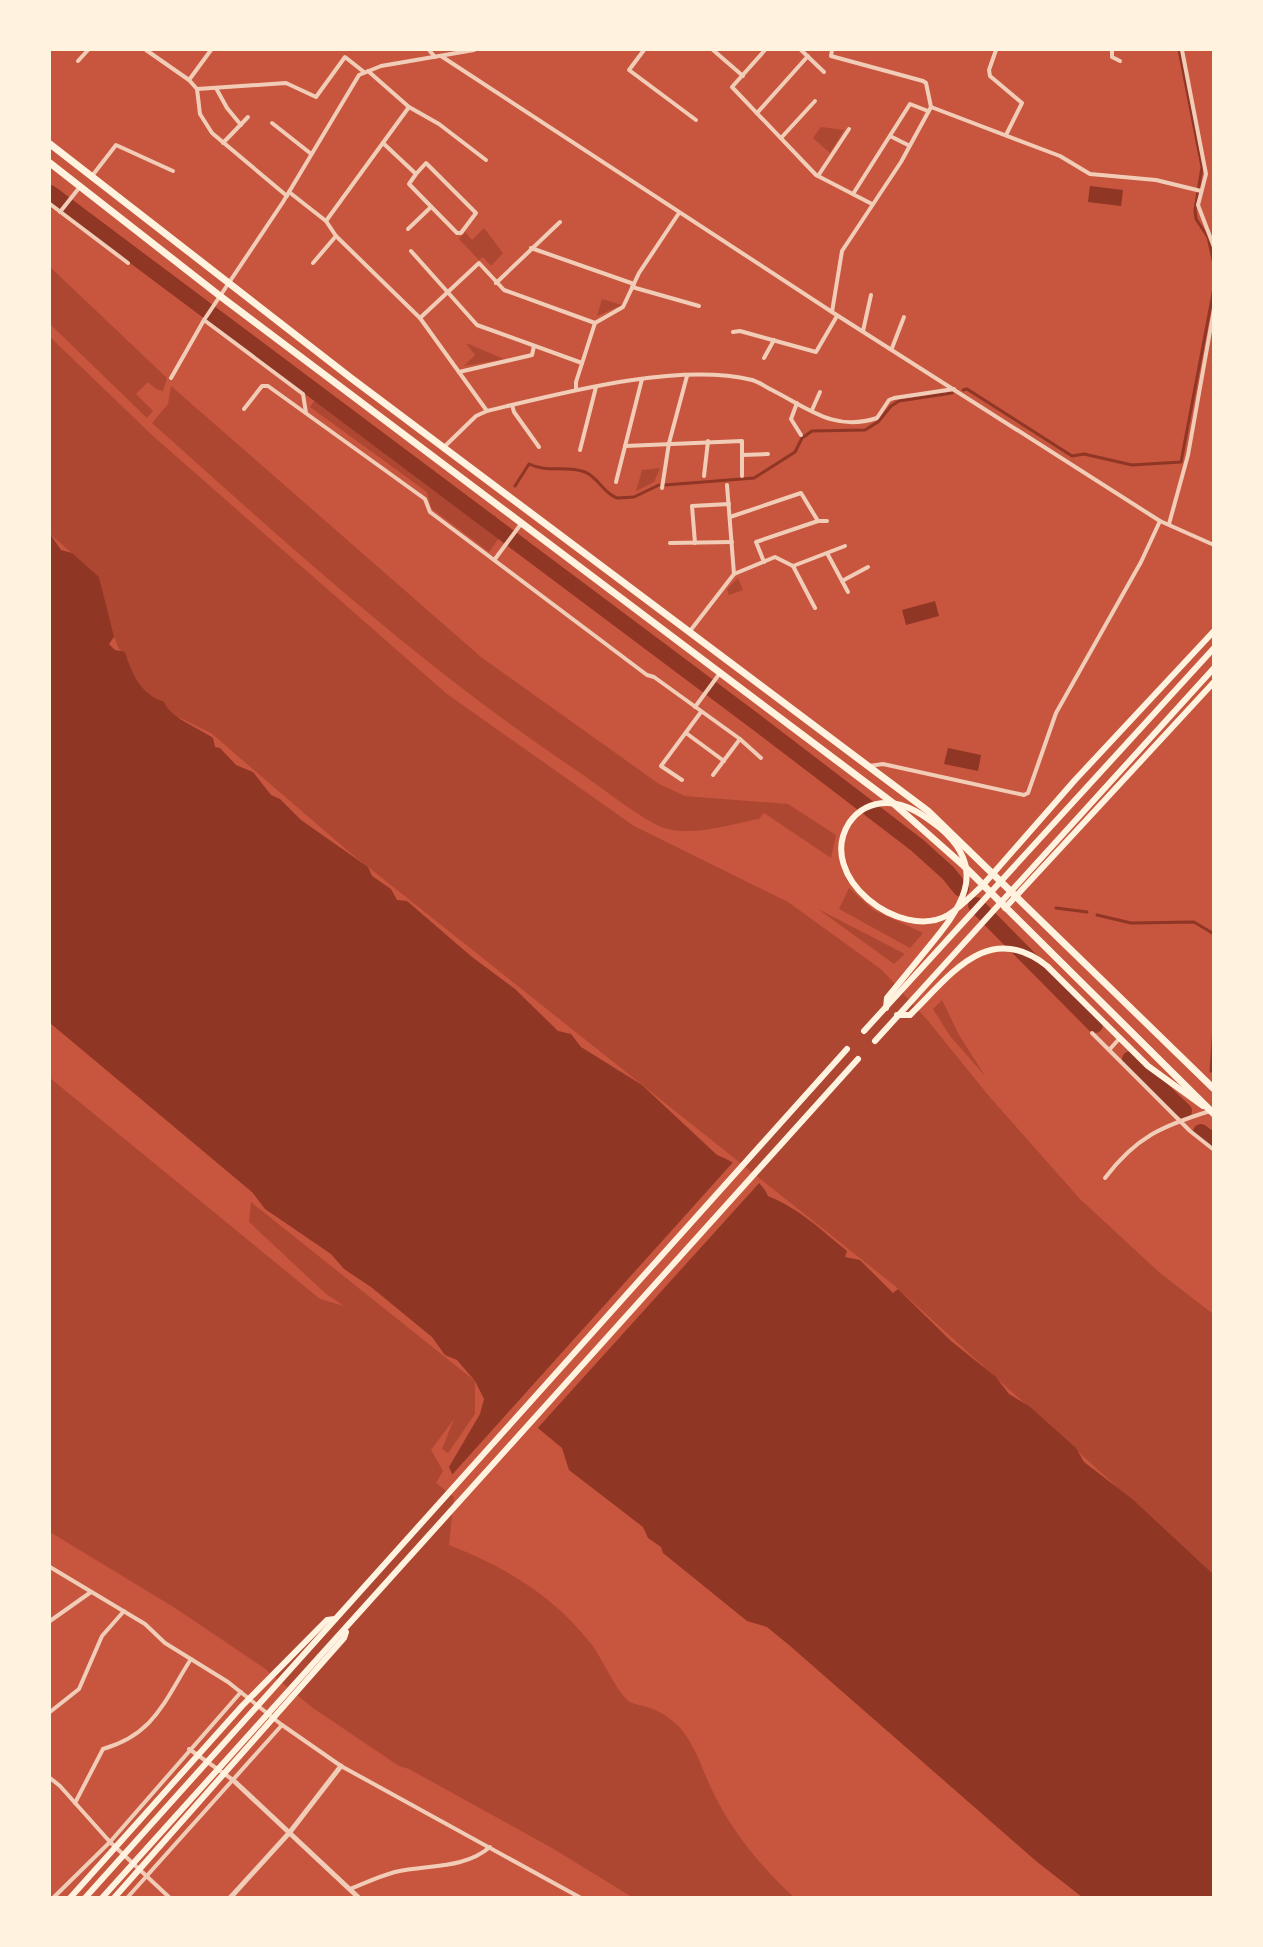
<svg xmlns="http://www.w3.org/2000/svg" width="1263" height="1947" viewBox="0 0 1263 1947" font-family="'PT Sans',sans-serif">
  <rect width="100%" height="100%" fill="#c8553d"/>
  <g fill="#ae4732">
    <path d="M821 127 844 130 830 153 813 138Z"/>
    <path d="M484 228 503 253 491 266 483 257 479 260 459 239 465 232 472 240Z"/>
    <path d="M50 267 167 378 163 391 156 389 148 382 136 394 153 411 147 418 50 324Z"/>
    <path d="M602 299 622 305 597 316Z"/>
    <path d="M50 337 153 436 447 694 634 826 788 902 882 970 929 1022 988 1095 1080 1199 1160 1273 1213 1314V1574L895 1286 348 851 211 733 174 715 135 685 111 630 99 577 50 534Z"/>
    <path d="M466 343 504 359 464 366 475 355Z"/>
    <path d="M171 386 481 657 659 784 685 796 788 804 836 835 831 858 764 813 759 819C730 824 694 837 664 828 643 821 595 782 573 768 422 667 287 544 152 423L168 404Z"/>
    <path d="M315 400 499 538 489 552 431 508 427 492 310 407Z"/>
    <path d="M660 468 654 482 636 491 642 470Z"/>
    <path d="M738 578 743 590 729 595 727 589Z"/>
    <path d="M849 888 873 910 923 933 910 948 839 909Z"/>
    <path d="M818 909 905 954 894 964Z"/>
    <path d="M942 1000 959 1035 985 1076 950 1036 933 1009Z"/>
    <path d="M50 1078 320 1299 344 1306 325 1293 249 1222 251 1202 475 1381V1414L448 1453 442 1449 454 1419 431 1450 443 1471 436 1483 454 1497 449 1545C506 1567 555 1597 592 1645 602 1658 618 1695 630 1702 635 1705 642 1705 647 1707 660 1711 672 1719 681 1729 697 1748 703 1773 714 1794 733 1833 762 1868 794 1897H632L552 1848 409 1769 399 1766 313 1708 264 1668 175 1608 50 1532Z"/>
  </g>
  <g fill="#8f3625">
    <path d="M1090 186 1123 190 1121 206 1088 202Z"/>
    <path d="M50 534 61 550 72 553 99 577 114 637 109 644 115 650 125 652C132 675 141 694 164 702 169 717 199 728 213 738L215 747 220 748 236 765 253 772 271 795 280 799 301 820 368 867 372 876 391 889 397 900 407 901 472 957 515 989 558 1031 571 1034 581 1047 642 1085 717 1155C735 1162 760 1178 768 1196 800 1209 821 1230 847 1251L845 1257 860 1260 893 1293 898 1289 951 1341 996 1377 1009 1394 1029 1406 1076 1448 1084 1462 1131 1498 1213 1574V1897H1082L1036 1861 789 1645 767 1627 747 1621 663 1553 661 1547 648 1538 643 1527 569 1470 562 1448 527 1419 459 1489 449 1467 480 1414 484 1399 475 1381 457 1360 445 1355 432 1337 371 1287 344 1269 331 1254 265 1209 252 1192 50 1023Z"/>
    <path d="M935 601 939 616 906 625 902 610Z"/>
    <path d="M948 748 981 755 978 771 944 764Z"/>
  </g>
  <path fill="#c8553d" d="M735 1160 761 1181 535 1431 527 1423 461 1491H457L450 1477Z"/>
  <g fill="none" stroke-linecap="round" stroke-linejoin="round">
    <g stroke="#8f3625" stroke-width="3">
      <path d="M1179 50 1202 167 1195 210 1196 219 1208 237 1214 264"/>
      <path d="M963 390 967 389 1072 456 1084 454 1132 465 1181 462 1214 288"/>
      <path d="M665 485 754 478 795 452 802 438 812 431 865 430 878 422 891 406 899 401 952 393"/>
      <path d="M515 486 529 464C547 473 567 465 585 472 599 478 603 493 617 498L634 497 659 485"/>
      <path d="M490 523 494 517"/>
      <path d="M519 545 526 541"/>
      <path d="M1056 908 1087 912"/>
      <path d="M1097 915 1131 923 1194 922 1214 934"/>
      <path d="M1211 1071 1214 1027"/>
    </g>
    <g stroke="#8f3625" stroke-width="16">
      <path d="M50 193 756 722 917 845 948 873 961 889"/>
      <path d="M976 905 1095 1025"/>
      <path d="M1130 1059 1184 1111"/>
      <path d="M1201 1132 1214 1142"/>
    </g>
    <g stroke="#f1ccb7" stroke-width="4">
      <path d="M146 50 189 80 197 89 200 114 212 133 287 196"/>
      <path d="M429 50 435 57"/>
      <path d="M644 50 629 70 696 120"/>
      <path d="M713 50 743 76"/>
      <path d="M765 50 732 87 816 175 872 204"/>
      <path d="M801 50 824 72"/>
      <path d="M832 50 831 56 923 81 926 83 931 107 1060 156 1090 174 1156 180 1201 191"/>
      <path d="M996 50 989 70 990 76 1022 103 1006 135"/>
      <path d="M1112 50V57L1120 61"/>
      <path d="M1182 50 1206 174 1198 205 1214 247"/>
      <path d="M441 56 832 312 1160 521 1214 545"/>
      <path d="M78 61 88 50"/>
      <path d="M368 71 409 107 439 124 486 160"/>
      <path d="M189 80 211 50"/>
      <path d="M216 88 227 108 241 125"/>
      <path d="M197 89 286 83 316 97 345 57 364 72"/>
      <path d="M757 113 808 56"/>
      <path d="M272 123 310 153"/>
      <path d="M890 136 908 145"/>
      <path d="M781 138 815 101"/>
      <path d="M223 143 248 117"/>
      <path d="M383 143 416 174 426 163 476 213 461 233H457L409 184 416 174"/>
      <path d="M92 176 116 145 173 171"/>
      <path d="M818 176 849 129"/>
      <path d="M289 192 326 221 336 236 420 318 487 411"/>
      <path d="M853 194 910 104 928 111"/>
      <path d="M50 204 128 263"/>
      <path d="M60 212 79 188"/>
      <path d="M326 221 409 107"/>
      <path d="M408 229 431 207"/>
      <path d="M531 248 634 284"/>
      <path d="M411 251 477 325 582 363"/>
      <path d="M313 263 336 236"/>
      <path d="M496 283 560 222"/>
      <path d="M632 287 699 306"/>
      <path d="M832 312 842 251 901 162 931 107"/>
      <path d="M420 318 479 263 504 290 595 323 576 382V390"/>
      <path d="M204 320 303 394 306 413"/>
      <path d="M595 323 623 307 639 273 679 213"/>
      <path d="M863 331 871 295"/>
      <path d="M733 332 740 331 816 352 837 316"/>
      <path d="M892 348 904 317"/>
      <path d="M764 358 774 340"/>
      <path d="M459 372 532 355 534 346"/>
      <path d="M171 378 204 320 283 202 359 75 381 66 474 50"/>
      <path d="M797 403 791 419 801 435"/>
      <path d="M512 405 514 412 539 447"/>
      <path d="M244 409 262 386H268L425 499 430 512 647 675 654 677 740 739 761 758"/>
      <path d="M812 410 820 392"/>
      <path d="M625 446 742 441V476"/>
      <path d="M444 447 476 416 487 411C562 393 676 362 752 380 759 382 766 387 772 390 809 409 835 432 877 418L889 400 894 398 954 389"/>
      <path d="M580 450 596 387"/>
      <path d="M742 455 768 454"/>
      <path d="M704 476 708 441"/>
      <path d="M616 482 642 379"/>
      <path d="M727 485 734 574"/>
      <path d="M662 488 669 443 687 376"/>
      <path d="M730 517 801 493 818 521"/>
      <path d="M1169 524 1188 455 1214 309"/>
      <path d="M670 543 732 542"/>
      <path d="M695 543 692 506 729 504"/>
      <path d="M827 553 848 592"/>
      <path d="M495 559 521 524"/>
      <path d="M764 562 756 542 818 521H827"/>
      <path d="M793 566 845 546"/>
      <path d="M842 581 868 567"/>
      <path d="M690 631 734 574 775 557 793 566 815 608"/>
      <path d="M695 707 720 673"/>
      <path d="M686 733 724 761"/>
      <path d="M869 766 883 764 1024 795 1028 793 1056 713 1141 562 1160 521"/>
      <path d="M713 775 740 739"/>
      <path d="M682 780 661 766 701 712"/>
      <path d="M1092 1033 1190 1131 1214 1150"/>
      <path d="M1110 1049 1119 1039"/>
      <path d="M1105 1178C1136 1137 1162 1126 1210 1111"/>
      <path d="M50 1567 145 1624 165 1643 228 1682 282 1725 341 1766 581 1898"/>
      <path d="M50 1621 91 1592"/>
      <path d="M50 1712 79 1689 102 1636 124 1611"/>
      <path d="M189 1749 233 1780"/>
      <path d="M50 1778 60 1786 110 1842 170 1898"/>
      <path d="M75 1803 103 1749C155 1734 164 1701 191 1659"/>
      <path d="M350 1889C365 1883 380 1876 395 1872 427 1864 463 1870 490 1847"/>
      <path d="M53 1898 110 1842 241 1692"/>
      <path d="M127 1898 282 1725"/>
    </g>
    <g stroke="#f1ccb7" stroke-width="5">
      <path d="M233 1780 359 1898"/>
      <path d="M230 1898 290 1832 341 1766"/>
    </g>
    <g stroke="#fff3e0" stroke-width="6">
      <path d="M1005 908 1214 682"/>
      <path d="M886 1008 887 998C900 982 914 965 927 949 959 910 991 871 940 828 925 816 907 803 887 803 871 803 858 810 849 823 815 877 901 942 948 915 961 907 972 895 983 885L1075 780 1214 631"/>
      <path d="M897 1015H910C950 976 988 919 1047 966L1148 1066 1203 1106"/>
      <path d="M864 1031 1214 648"/>
      <path d="M875 1041 1214 668"/>
      <path d="M70 1898 242 1706 327 1620 335 1619"/>
      <path d="M85 1898 847 1049"/>
      <path d="M102 1898 858 1059"/>
      <path d="M114 1898 344 1638 346 1632"/>
    </g>
    <g stroke="#fff3e0" stroke-width="7">
      <path d="M50 144 351 378 928 811 1214 1089"/>
      <path d="M50 163 220 296 893 803 964 866 1214 1114"/>
    </g>
  </g>
  <rect width="1263" height="1947" fill="none" stroke="#fff3e0" stroke-width="102"/>
</svg>
